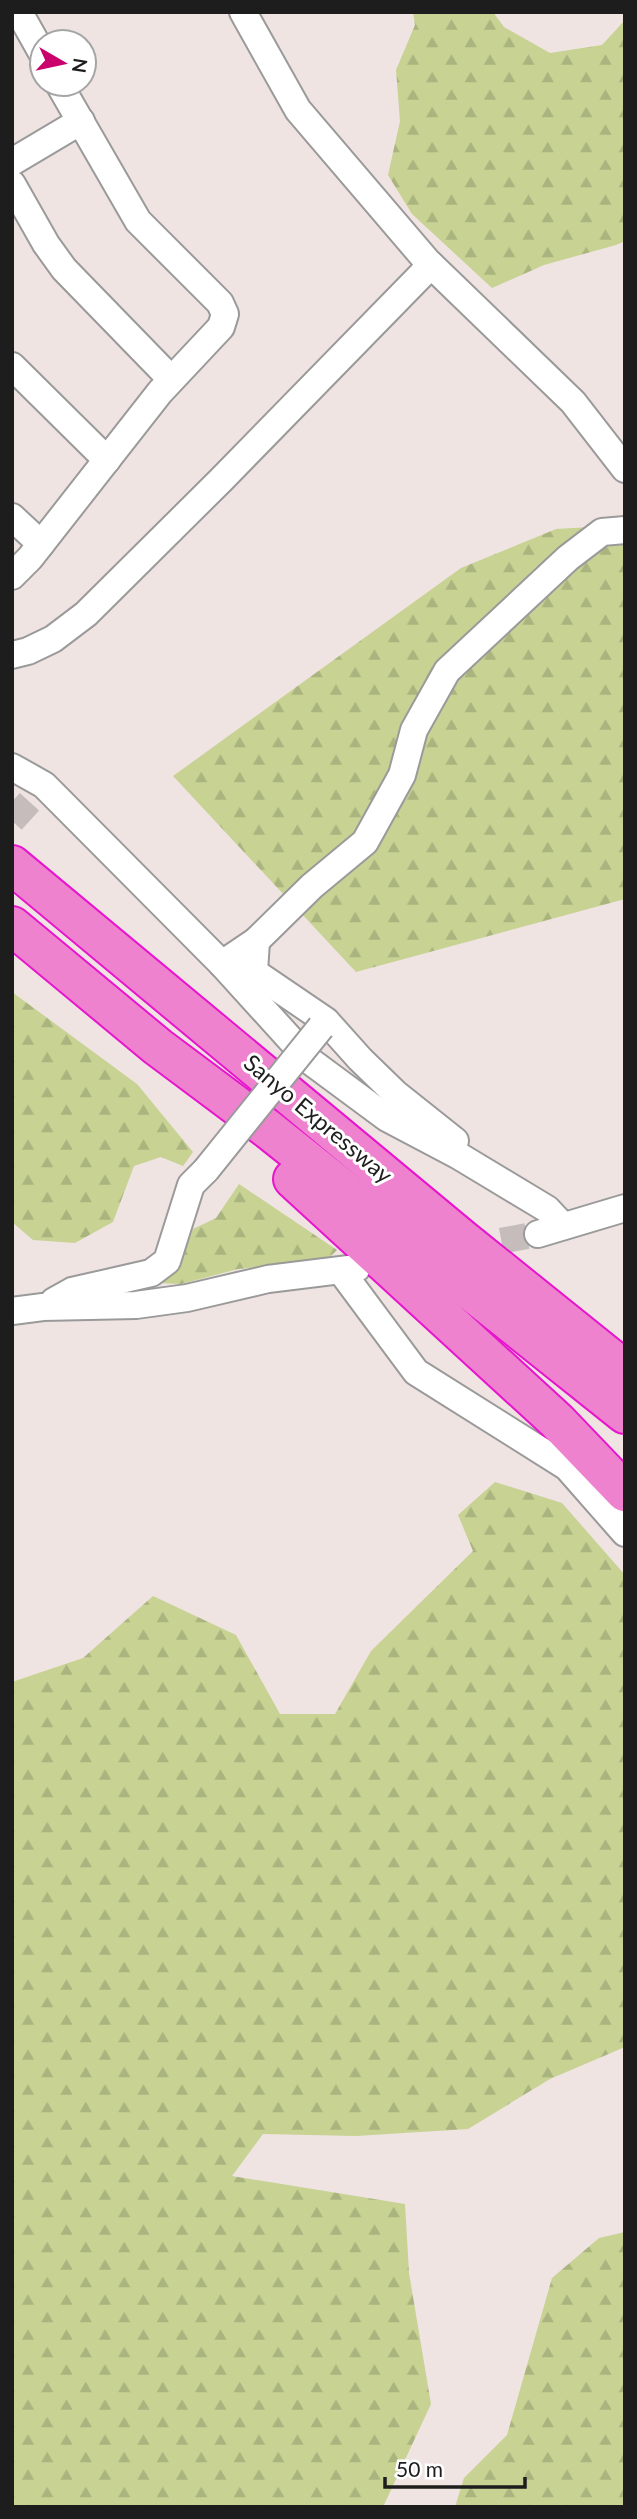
<svg xmlns="http://www.w3.org/2000/svg" width="637" height="2519" viewBox="0 0 637 2519" font-family="Lato,sans-serif">
  <defs>
    <pattern id="forest-firs" width="22" height="20" patternUnits="userSpaceOnUse" patternTransform="scale(1.75)"><rect width="22" height="20" fill="#c7d293"/><path d="M5 1l3.5 6h-7zM16 11l3.5 6h-7z" fill="#aab47e"/></pattern>
  </defs>
  <rect width="100%" height="100%" fill="#efe4e2"/>
  <g fill="url(#forest-firs)">
    <path d="M413 12H493L504 27 550 53 602 45 625 20V241L616 245 544 265 492 288 412 214 388 175 400 121 396 70 415 25Z"/>
    <path d="M625 525V899L356 972 173 776 461 568 556 529Z"/>
    <path d="M12 992 137 1084 193 1152 183 1166 161 1157 134 1166 113 1222 75 1243 33 1240 12 1222Z"/>
    <path d="M239 1184 337 1250 326 1261 238 1269 181 1284 158 1283 180 1264 193 1229 216 1218Z"/>
    <path d="M495 1482 562 1503 625 1575V2047L550 2079 468 2129 356 2136 263 2134 232 2176 405 2204 409 2273 431 2404 383 2507H12V1682L83 1658 153 1596 236 1635 280 1714H335L371 1651 473 1551 458 1515Z"/>
    <path d="M625 2232V2507H455L464 2478 507 2435 552 2278 599 2238Z"/>
  </g>
  <g fill="none" stroke-linecap="round" stroke-linejoin="round">
    <g stroke="#c5bcbb" stroke-width="26" stroke-dasharray="26 13" stroke-linecap="butt">
      <path d="M12 821 31 800"/>
      <path d="M463 1248 538 1234"/>
    </g>
    <defs>
      <g id="minor">
        <path d="M19 12 42 53"/>
        <path d="M243 12 298 110 427 261 573 402 625 469"/>
        <path d="M12 162 81 121"/>
        <path d="M12 184 46 244 64 269 171 379"/>
        <path d="M12 366 107 460"/>
        <path d="M12 517 41 544"/>
        <path d="M12 576 30 558 160 392 221 327 225 314 220 303 138 221 59 84"/>
        <path d="M12 655 28 651 53 639 86 614 221 480 431 265"/>
        <path d="M12 767 44 785 222 964 310 1061 387 1118 459 1156 547 1209 563 1226"/>
        <path d="M256 941 254 972 326 1021 360 1059 396 1094 455 1141"/>
        <path d="M222 964 256 941 312 886 365 842 402 775 414 730 447 671 568 558 602 532 625 530"/>
        <path d="M538 1234 625 1208"/>
        <path d="M341 1271 416 1372 567 1467 625 1533"/>
        <path d="M54 1301 72 1291 151 1273 167 1261 191 1185 206 1170"/>
        <path d="M12 1311 43 1307 136 1305 187 1298 268 1279 357 1268"/>
      </g>
      <g id="highway">
        <path d="M12 865 462 1239 625 1370"/>
        <path d="M12 926 158 1047 269 1130 625 1414"/>
        <path d="M293 1179 557 1421 625 1492"/>
      </g>
    </defs>
    <use href="#minor" stroke="#9a9a9a" stroke-width="30"/>
    <use href="#highway" stroke="#e715cd" stroke-width="42"/>
    <use href="#minor" stroke="#fff" stroke-width="26"/>
    <use href="#highway" stroke="#ee82cf" stroke-width="38"/>
    <defs>
      <path id="minor-bridge" d="M206 1170 321 1027"/>
    </defs>
    <use href="#minor-bridge" stroke="#9a9a9a" stroke-width="30" stroke-linecap="butt"/>
    <use href="#minor-bridge" stroke="#fff" stroke-width="26"/>
  </g>
  <g text-anchor="middle" stroke-width="6" stroke-linejoin="round" paint-order="stroke">
    <g font-size="23" fill="#1d1d1d" stroke="#fff">
      <text transform="translate(318 1119) rotate(40)" y="8">Sanyo Expressway</text>
    </g>
  </g>
  <rect width="637" height="2519" fill="none" stroke="#1d1d1d" stroke-width="28"/>
  <g transform="translate(63 63) rotate(99)"><circle r="33" fill="#ffffff" stroke="#a5a5a5" stroke-width="2"/>
  <path d="M0-5L12 26L0 18L-12 26Z" fill="#ca006c"/>
  <text y="-10" font-size="19" font-weight="bold" text-anchor="middle" fill="#1d1d1d">N</text>
  </g>
  <path d="M385 2477v10h140v-10" fill="none" stroke="#1d1d1d" stroke-width="3.5"/>
  <text x="396" y="2477" font-size="21" fill="#1d1d1d" stroke="#ffffff" stroke-width="5" paint-order="stroke">50 m</text>
</svg>
